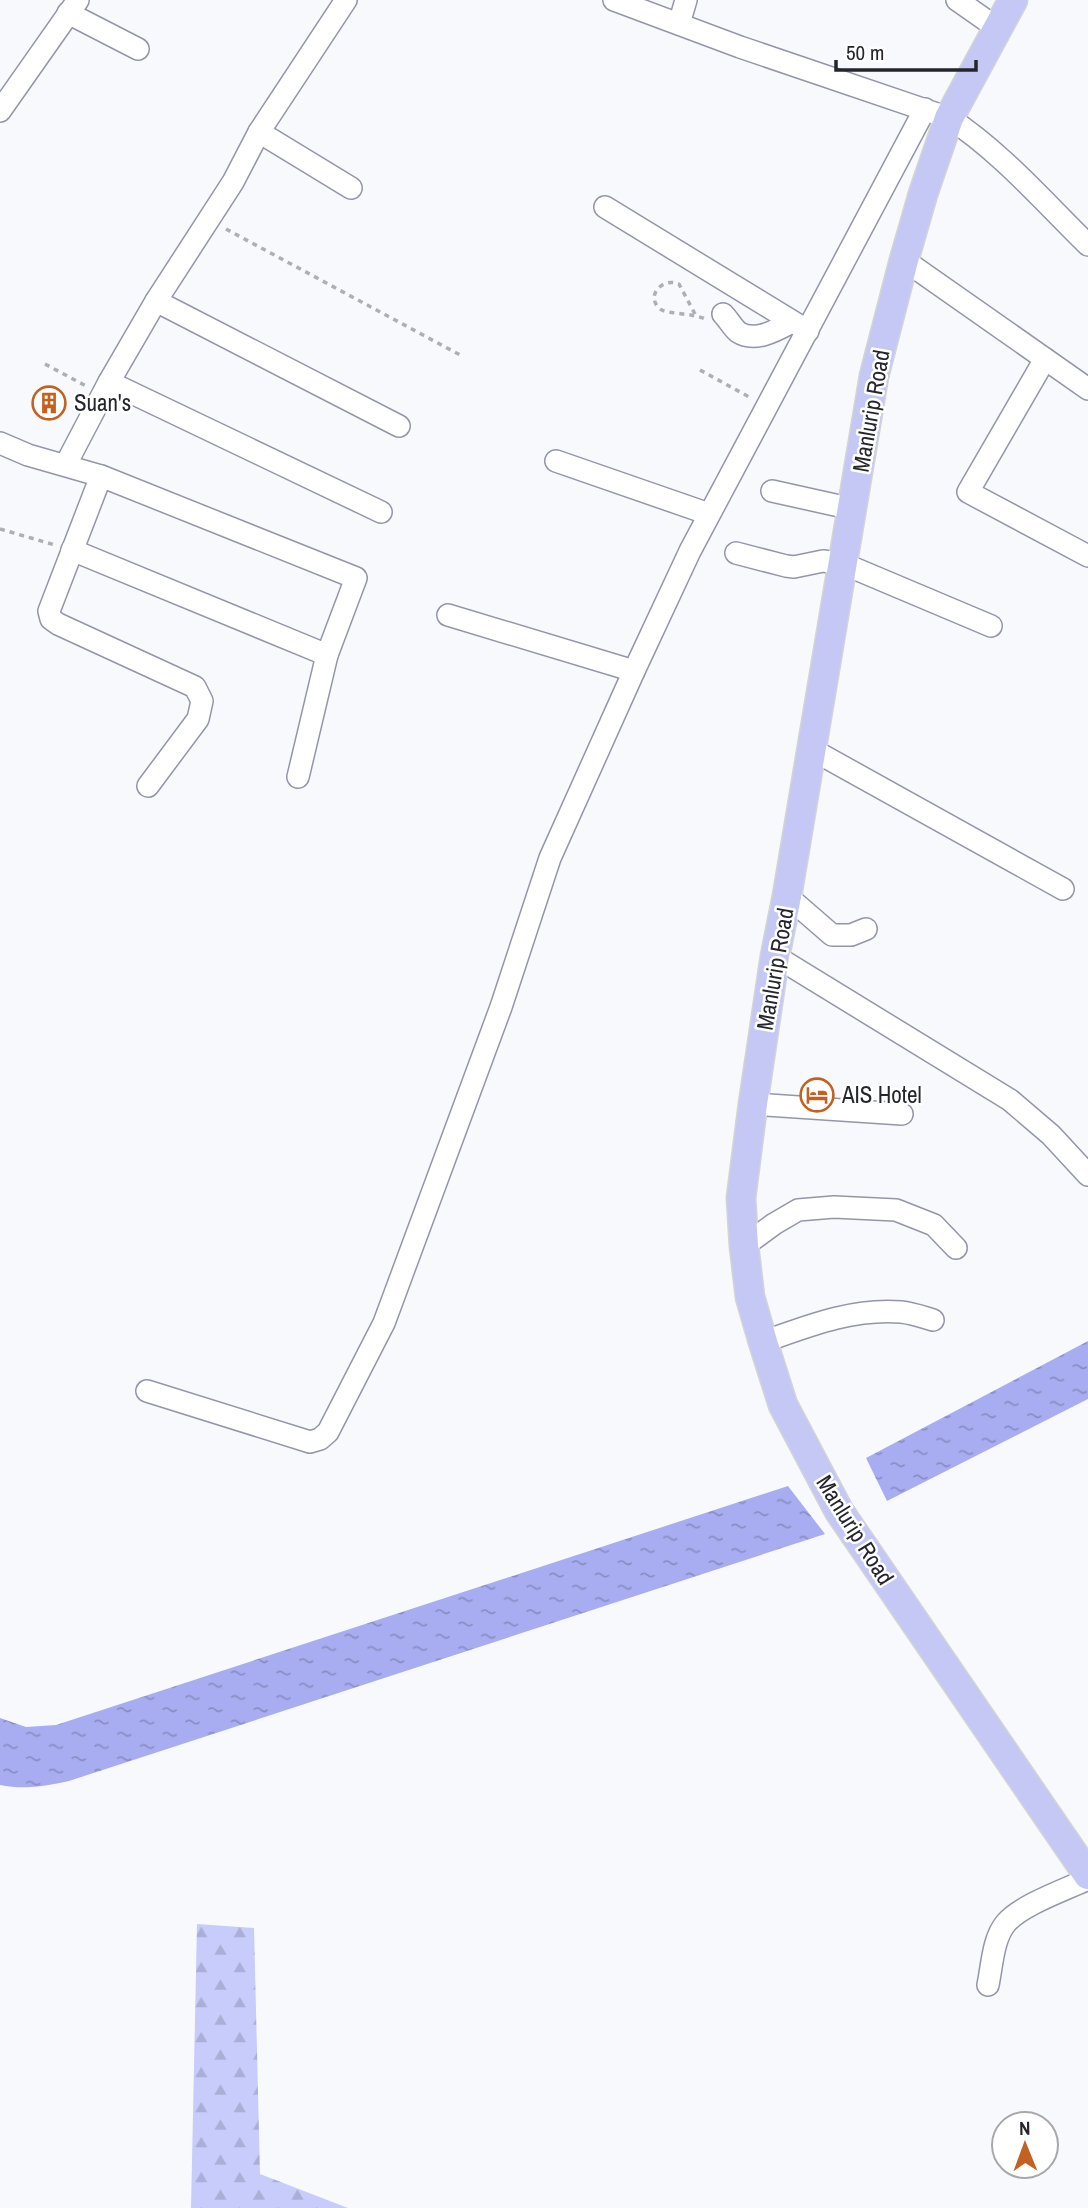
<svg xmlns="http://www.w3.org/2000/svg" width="1088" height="2208" viewBox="0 0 1088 2208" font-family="'Archivo Narrow',sans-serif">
  <defs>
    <pattern id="forest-firs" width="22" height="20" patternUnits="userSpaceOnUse" patternTransform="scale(1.75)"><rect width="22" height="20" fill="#c7ccfb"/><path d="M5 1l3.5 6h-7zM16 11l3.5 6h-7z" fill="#abafd7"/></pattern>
    <pattern id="water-ripples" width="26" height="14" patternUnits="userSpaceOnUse" patternTransform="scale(1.75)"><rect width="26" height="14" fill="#a8adf2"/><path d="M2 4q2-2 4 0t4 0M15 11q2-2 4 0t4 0" fill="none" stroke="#898dc4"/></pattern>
  </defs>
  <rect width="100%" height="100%" fill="#f8f9fd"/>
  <path fill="url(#forest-firs)" d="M197 1924 254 1928 260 2174 348 2208H191Z"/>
  <g fill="url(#water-ripples)">
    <path d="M1088 1341V1399L887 1501 866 1458Z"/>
    <path d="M788 1486 825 1534 69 1781C45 1786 24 1790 0 1785V1718L26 1727 56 1725Z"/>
  </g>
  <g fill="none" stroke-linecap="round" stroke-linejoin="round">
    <defs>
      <g id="minor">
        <path d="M614 0 740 47 949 118C1001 152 1043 201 1088 245"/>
        <path d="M957 0 997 28"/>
        <path d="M68 13 138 49"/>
        <path d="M679 24 686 0"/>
        <path d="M0 111 78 0"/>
        <path d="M259 132 351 188"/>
        <path d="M605 207 808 331"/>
        <path d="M904 260 1088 389"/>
        <path d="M156 301 399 426"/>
        <path d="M723 314C728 319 733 328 738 332 755 343 777 330 792 322"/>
        <path d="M1045 359 968 492 1088 556"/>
        <path d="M109 382 381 512"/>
        <path d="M0 443 28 455 101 476 356 578 327 655 298 777"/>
        <path d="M556 461 709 514"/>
        <path d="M66 464 109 382 156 301 233 182 259 132 346 0"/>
        <path d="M101 476 49 611 51 619 58 624 195 687 202 701 198 719 148 786"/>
        <path d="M772 491 853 509"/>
        <path d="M72 550 327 655"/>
        <path d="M736 553 786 566 794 567 823 561 844 564 991 626"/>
        <path d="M448 615 634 671"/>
        <path d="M811 749 1063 889"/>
        <path d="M787 896 832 935H851L866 929"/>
        <path d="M775 956 1010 1100 1051 1135 1088 1175"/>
        <path d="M753 1104 902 1114"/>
        <path d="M744 1246 774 1224 798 1210 834 1207 896 1210 934 1225 956 1248"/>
        <path d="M763 1342C808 1326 853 1308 901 1312 912 1313 923 1317 933 1320"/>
        <path d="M147 1391 310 1442 320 1439 328 1432 384 1323 501 1007 550 858 634 671 690 551 925 109"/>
        <path d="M988 1985C992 1966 993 1938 1006 1923 1021 1905 1067 1889 1088 1879"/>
      </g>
      <path id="major" d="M1013 0 949 118 923 194 904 260 874 376 787 896 775 956 753 1104 741 1198 744 1246 750 1297 763 1342 783 1405 839 1511 1088 1875"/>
    </defs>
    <use href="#minor" stroke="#9396a9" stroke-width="24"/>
    <use href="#major" stroke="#d3d4d5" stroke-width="31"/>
    <g stroke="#aeafb4" stroke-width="3.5" stroke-dasharray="5 5" stroke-linecap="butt">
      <path d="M226 229 462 356"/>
      <path d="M695 314 679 284C662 277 645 296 660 309 666 314 693 313 705 319"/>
      <path d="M45 364 86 386"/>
      <path d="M700 370 751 398"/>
      <path d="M0 529 55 545"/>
    </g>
    <use href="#minor" stroke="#fff" stroke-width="21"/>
    <use href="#major" stroke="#c5c8f4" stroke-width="28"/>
  </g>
  <defs>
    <symbol id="building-ring" viewBox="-11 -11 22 22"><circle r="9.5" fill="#fff" stroke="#c26121" stroke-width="1.5"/><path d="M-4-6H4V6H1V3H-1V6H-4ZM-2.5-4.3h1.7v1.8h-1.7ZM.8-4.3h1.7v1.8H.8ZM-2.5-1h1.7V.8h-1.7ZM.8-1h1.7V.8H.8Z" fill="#c26121"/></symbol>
    <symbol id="hotel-ring" viewBox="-11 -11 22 22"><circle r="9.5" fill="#fff" stroke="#c26121" stroke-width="1.5"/><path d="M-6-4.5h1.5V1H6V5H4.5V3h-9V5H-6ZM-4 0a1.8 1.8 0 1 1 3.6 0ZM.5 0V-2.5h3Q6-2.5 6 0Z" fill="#c26121"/></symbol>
  </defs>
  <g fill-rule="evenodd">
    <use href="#building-ring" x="30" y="384" width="38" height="38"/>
    <use href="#hotel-ring" x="798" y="1076" width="38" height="38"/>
  </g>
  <g text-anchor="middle" stroke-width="5" stroke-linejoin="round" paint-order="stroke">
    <g font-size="23" fill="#25262d" stroke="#fff" text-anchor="start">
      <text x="74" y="411">Suan's</text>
      <text x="842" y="1103">AIS Hotel</text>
    </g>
    <g font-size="23" fill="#25262d" stroke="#fff">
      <text transform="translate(871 411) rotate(-80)" y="8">Manlurip Road</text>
      <text transform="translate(775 969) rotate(-80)" y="8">Manlurip Road</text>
      <text transform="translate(855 1530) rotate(58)" y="8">Manlurip Road</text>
    </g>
  </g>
  <g transform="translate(1025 2145) rotate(359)"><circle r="33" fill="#ffffff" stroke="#a8a8ab" stroke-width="2"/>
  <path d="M0-5L12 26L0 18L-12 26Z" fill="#c26121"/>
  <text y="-10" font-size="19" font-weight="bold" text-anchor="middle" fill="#25262d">N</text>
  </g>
  <path d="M836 60v10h140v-10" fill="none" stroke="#25262d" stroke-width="3.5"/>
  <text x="846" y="60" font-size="21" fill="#25262d" stroke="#ffffff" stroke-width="5" paint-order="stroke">50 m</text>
</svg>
